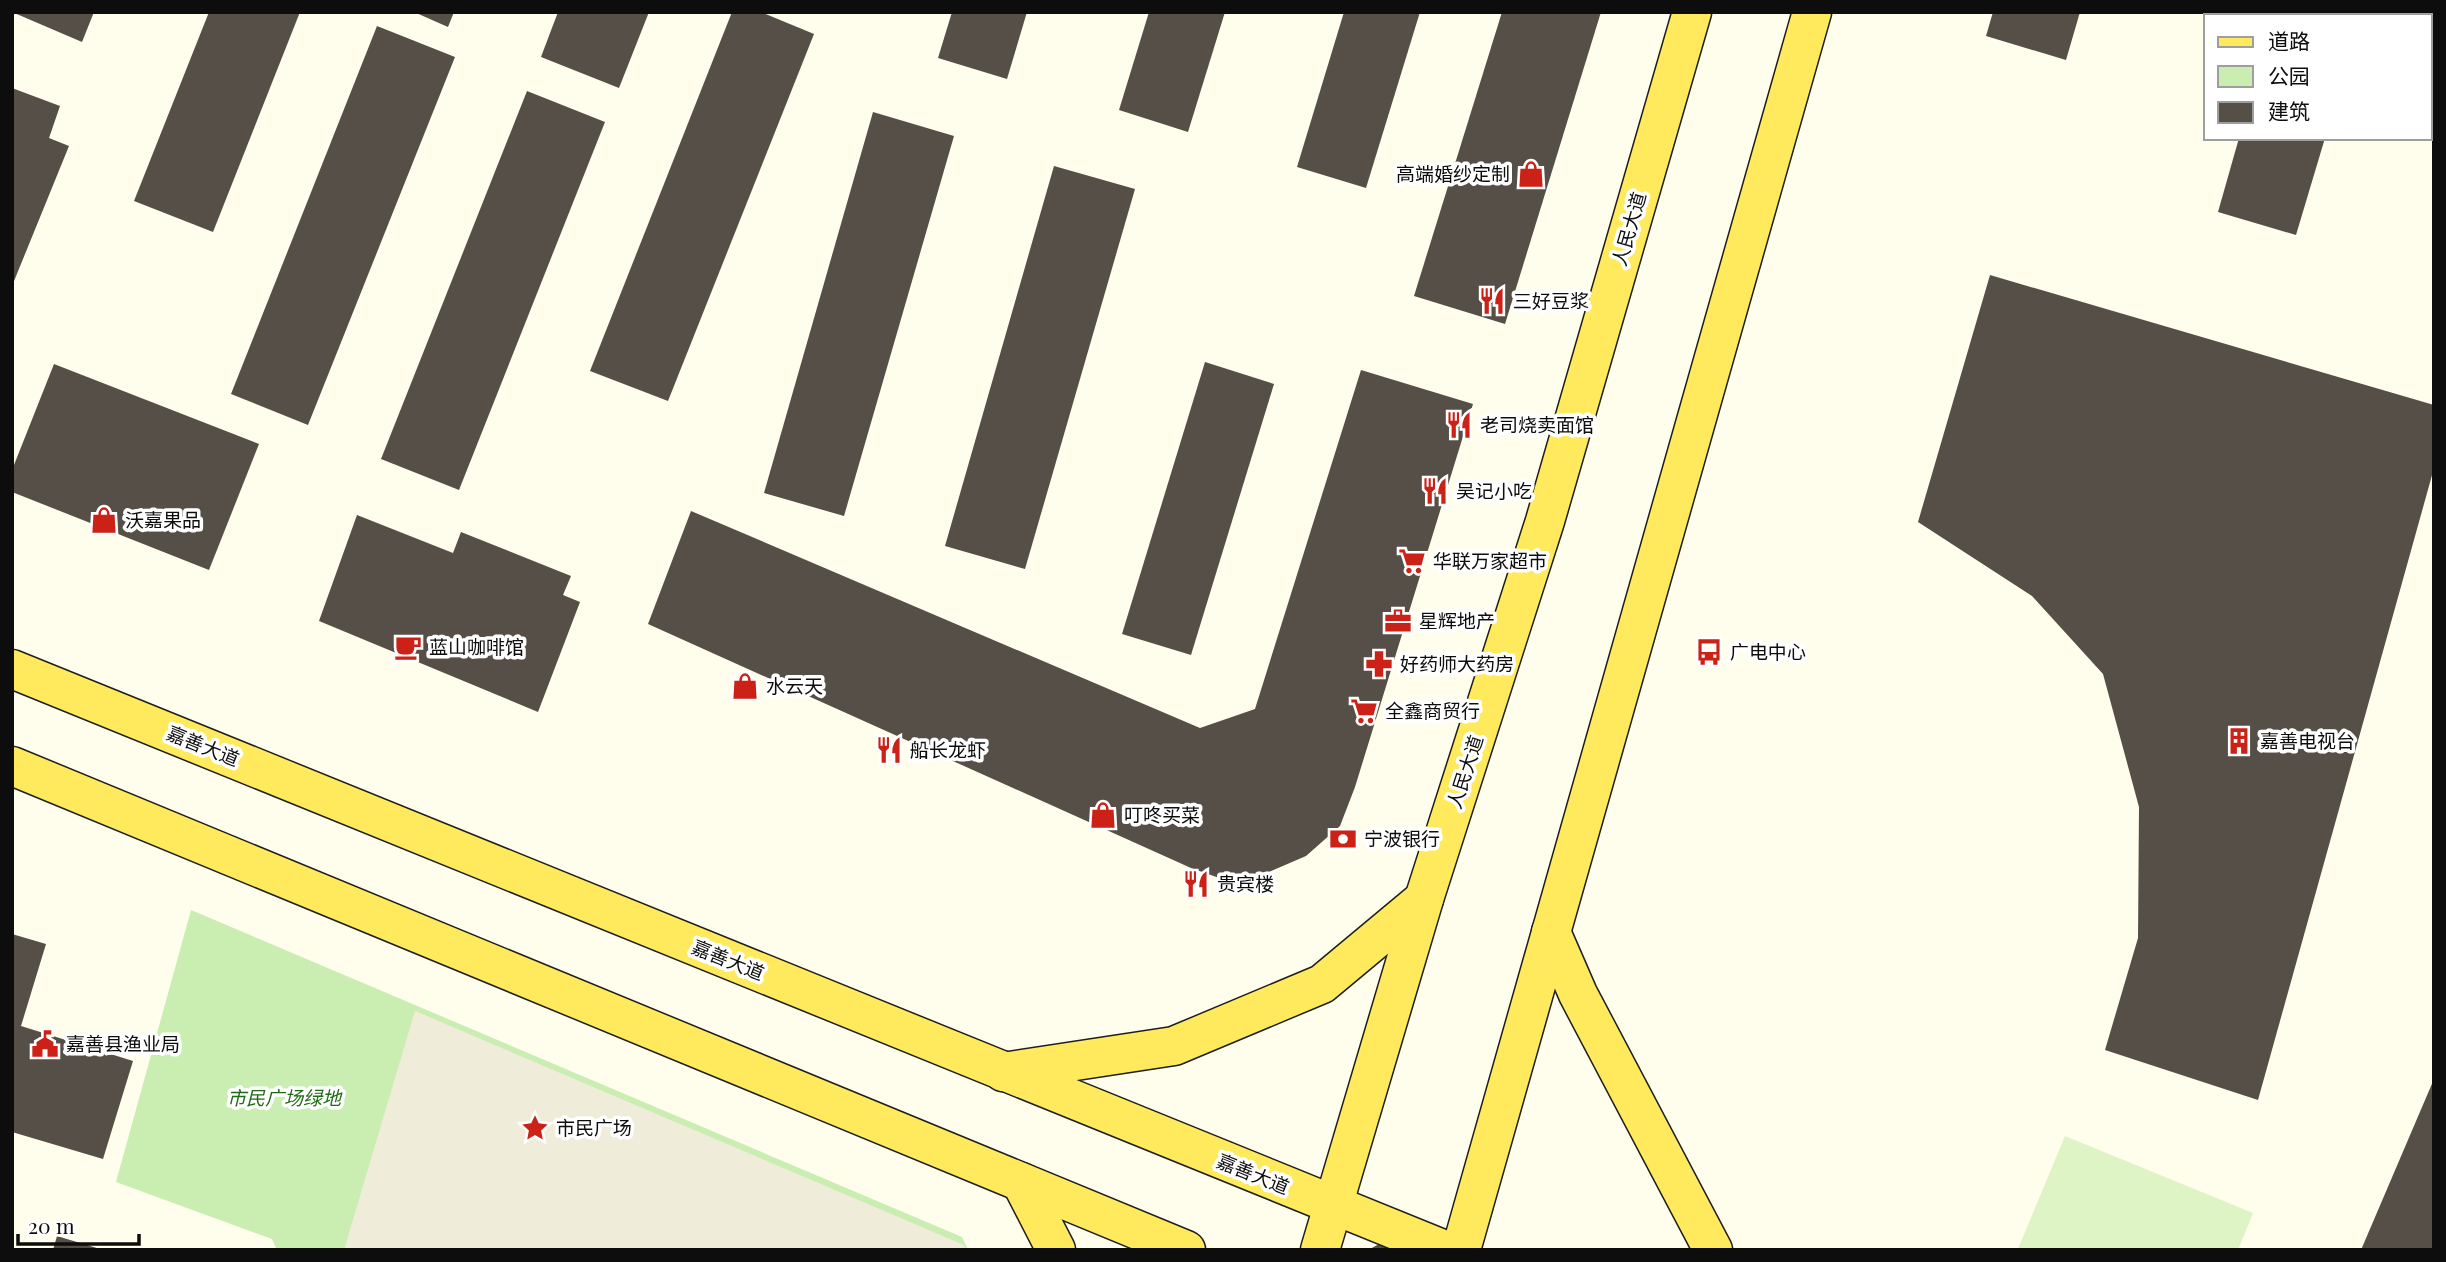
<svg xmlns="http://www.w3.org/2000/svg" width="2446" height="1262" viewBox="0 0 2446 1262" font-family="'Playfair Display','Noto Sans SC',serif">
  <rect width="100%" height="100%" fill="#fffdec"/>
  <path fill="#caeeb2" d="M191 910 962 1237 968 1250H277L272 1239 116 1182Z"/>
  <path fill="#def4c4" d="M2065 1136 2253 1213 2238 1250 2018 1249Z"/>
  <path fill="#f0ecda" d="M415 1011 964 1245 966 1250H344Z"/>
  <g fill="#564f48">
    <path d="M12 12H94L82 42Z"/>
    <path d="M209 12H300L213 232 134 201Z"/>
    <path d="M414 12H454L448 27Z"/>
    <path d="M558 12H649L619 88 541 57Z"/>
    <path d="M732 12H761L814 34 668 401 590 371Z"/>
    <path d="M952 12H1027L1007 79 938 58Z"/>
    <path d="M1149 12H1225L1188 132 1119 110Z"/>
    <path d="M1344 12H1420L1366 188 1297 167Z"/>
    <path d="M1502 12H1601L1505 324 1414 296Z"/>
    <path d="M1993 12H2080L2066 60 1986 36Z"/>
    <path d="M2276 12H2362L2361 16H2275Z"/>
    <path d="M377 26 455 57 308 425 231 394Z"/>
    <path d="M12 88 60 106 49 138 69 146 12 286Z"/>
    <path d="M527 91 605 122 459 490 381 459Z"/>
    <path d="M873 112 954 136 844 516 764 493Z"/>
    <path d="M2239 138H2325L2296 235 2218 212Z"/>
    <path d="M1054 166 1135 189 1025 569 945 546Z"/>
    <path d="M1990 275 2434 405V468L2258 1100 2105 1050 2138 938 2139 807 2103 674 2032 596 1918 522Z"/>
    <path d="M1205 362 1274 384 1191 655 1122 634Z"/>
    <path d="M54 364 259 444 209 570 12 492V470Z"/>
    <path d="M1361 370 1473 404 1355 787 1340 826 1306 856 1239 885 1191 868 648 624 691 511 1200 728 1255 709Z"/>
    <path d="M357 515 453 553 461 532 571 576 563 595 580 602 538 712 319 621Z"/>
    <path d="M12 934 46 944 21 1026 133 1061 103 1159 12 1132Z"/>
    <path d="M2434 1079V1250H2361Z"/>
    <path d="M57 1236 100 1249 99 1250H53Z"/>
    <path d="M1381 1243 1410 1250H1368Z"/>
  </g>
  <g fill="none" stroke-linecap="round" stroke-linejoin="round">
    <defs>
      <g id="major">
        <path d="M12 669 1445 1250"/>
        <path d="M12 766 1186 1250"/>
        <path d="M1551 932 1578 994 1713 1250"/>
        <path d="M1003 1072 1174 1046 1322 984 1424 899"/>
        <path d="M1021 1182 1056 1250"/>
        <path d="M1320 1250 1424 899 1545 521 1692 12"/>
        <path d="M1461 1250 1812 12"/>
      </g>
    </defs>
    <use href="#major" stroke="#1e1e1e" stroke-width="41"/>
    <use href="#major" stroke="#ffe95c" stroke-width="38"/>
  </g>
  <defs>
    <symbol id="shop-bare" viewBox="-9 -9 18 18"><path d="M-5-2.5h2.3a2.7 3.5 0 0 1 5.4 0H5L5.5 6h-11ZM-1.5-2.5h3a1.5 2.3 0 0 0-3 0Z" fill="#cb2116" stroke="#fff" stroke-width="2.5" paint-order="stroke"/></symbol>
    <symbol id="restaurant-bare" viewBox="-9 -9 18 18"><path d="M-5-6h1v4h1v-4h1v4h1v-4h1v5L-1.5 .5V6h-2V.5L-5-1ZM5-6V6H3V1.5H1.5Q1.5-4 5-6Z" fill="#cb2116" stroke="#fff" stroke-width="2.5" paint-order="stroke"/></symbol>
    <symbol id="supermarket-bare" viewBox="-9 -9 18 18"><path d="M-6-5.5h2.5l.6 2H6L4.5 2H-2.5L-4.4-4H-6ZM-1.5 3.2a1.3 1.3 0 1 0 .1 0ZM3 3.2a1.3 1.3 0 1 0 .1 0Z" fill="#cb2116" stroke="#fff" stroke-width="2.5" paint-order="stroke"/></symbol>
    <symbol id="office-bare" viewBox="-9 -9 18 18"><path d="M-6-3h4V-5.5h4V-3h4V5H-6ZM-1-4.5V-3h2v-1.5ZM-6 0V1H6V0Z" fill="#cb2116" stroke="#fff" stroke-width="2.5" paint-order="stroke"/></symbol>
    <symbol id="cafe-bare" viewBox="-9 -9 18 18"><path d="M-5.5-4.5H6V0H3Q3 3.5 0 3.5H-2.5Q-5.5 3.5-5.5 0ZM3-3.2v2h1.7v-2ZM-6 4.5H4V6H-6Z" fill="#cb2116" stroke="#fff" stroke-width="2.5" paint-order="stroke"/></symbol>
    <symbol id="bus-bare" viewBox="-9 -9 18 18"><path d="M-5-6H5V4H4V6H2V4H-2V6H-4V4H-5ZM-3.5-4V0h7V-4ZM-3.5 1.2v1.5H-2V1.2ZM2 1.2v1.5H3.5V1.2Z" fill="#cb2116" stroke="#fff" stroke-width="2.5" paint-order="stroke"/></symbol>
    <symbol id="pharmacy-bare" viewBox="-9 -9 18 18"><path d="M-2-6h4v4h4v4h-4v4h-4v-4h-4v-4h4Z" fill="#cb2116" stroke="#fff" stroke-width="2.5" paint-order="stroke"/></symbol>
    <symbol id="building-bare" viewBox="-9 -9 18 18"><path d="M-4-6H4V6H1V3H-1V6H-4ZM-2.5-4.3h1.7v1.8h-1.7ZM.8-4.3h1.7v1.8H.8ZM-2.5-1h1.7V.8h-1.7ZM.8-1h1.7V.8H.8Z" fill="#cb2116" stroke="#fff" stroke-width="2.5" paint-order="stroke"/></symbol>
    <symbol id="bank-bare" viewBox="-9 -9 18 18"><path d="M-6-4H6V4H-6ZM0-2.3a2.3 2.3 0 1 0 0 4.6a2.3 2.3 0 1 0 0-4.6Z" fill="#cb2116" stroke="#fff" stroke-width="2.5" paint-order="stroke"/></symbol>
    <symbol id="civic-bare" viewBox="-9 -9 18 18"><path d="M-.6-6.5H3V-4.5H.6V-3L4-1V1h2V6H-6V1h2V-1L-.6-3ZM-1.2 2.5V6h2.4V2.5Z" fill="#cb2116" stroke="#fff" stroke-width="2.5" paint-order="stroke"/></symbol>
    <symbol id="sight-bare" viewBox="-9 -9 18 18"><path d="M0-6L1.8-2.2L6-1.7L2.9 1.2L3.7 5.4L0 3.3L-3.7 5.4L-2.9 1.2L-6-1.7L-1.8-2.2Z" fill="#cb2116" stroke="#fff" stroke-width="2.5" paint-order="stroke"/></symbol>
  </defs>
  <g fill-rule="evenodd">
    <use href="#shop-bare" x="1512" y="155" width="38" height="38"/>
    <use href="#restaurant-bare" x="1473" y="282" width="38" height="38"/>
    <use href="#restaurant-bare" x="1440" y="406" width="38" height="38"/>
    <use href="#restaurant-bare" x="1416" y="472" width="38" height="38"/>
    <use href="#shop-bare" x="85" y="501" width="38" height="38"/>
    <use href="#supermarket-bare" x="1393" y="542" width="38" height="38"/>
    <use href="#office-bare" x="1379" y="602" width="38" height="38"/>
    <use href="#cafe-bare" x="389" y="628" width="38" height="38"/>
    <use href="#bus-bare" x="1690" y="633" width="38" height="38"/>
    <use href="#pharmacy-bare" x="1360" y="645" width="38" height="38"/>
    <use href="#shop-bare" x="726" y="667" width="38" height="38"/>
    <use href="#supermarket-bare" x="1345" y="692" width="38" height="38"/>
    <use href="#building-bare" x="2220" y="722" width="38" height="38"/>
    <use href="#restaurant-bare" x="870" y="731" width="38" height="38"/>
    <use href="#shop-bare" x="1084" y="796" width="38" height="38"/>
    <use href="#bank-bare" x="1324" y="820" width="38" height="38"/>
    <use href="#restaurant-bare" x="1177" y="865" width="38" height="38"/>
    <use href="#civic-bare" x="26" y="1025" width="38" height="38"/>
    <use href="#sight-bare" x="516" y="1109" width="38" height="38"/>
  </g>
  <g text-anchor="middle" stroke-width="7" stroke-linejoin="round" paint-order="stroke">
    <g font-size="19" fill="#0d0d0d" stroke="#fff" text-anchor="start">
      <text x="1510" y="181" text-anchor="end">高端婚纱定制</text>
      <text x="1513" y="308">三好豆浆</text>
      <text x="1480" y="432">老司烧卖面馆</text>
      <text x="1456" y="498">吴记小吃</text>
      <text x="125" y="527">沃嘉果品</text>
      <text x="1433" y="568">华联万家超市</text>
      <text x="1419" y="628">星辉地产</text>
      <text x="429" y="654">蓝山咖啡馆</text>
      <text x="1730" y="659">广电中心</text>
      <text x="1400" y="671">好药师大药房</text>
      <text x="766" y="693">水云天</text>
      <text x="1385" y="718">全鑫商贸行</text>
      <text x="2260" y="748">嘉善电视台</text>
      <text x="910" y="757">船长龙虾</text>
      <text x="1124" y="822">叮咚买菜</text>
      <text x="1364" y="846">宁波银行</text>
      <text x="1217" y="891">贵宾楼</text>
      <text x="66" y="1051">嘉善县渔业局</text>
      <text x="556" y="1135">市民广场</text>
    </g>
    <g font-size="19" fill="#0d0d0d" stroke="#fff">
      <text transform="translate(1629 229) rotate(-74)" y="7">人民大道</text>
      <text transform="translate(203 746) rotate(22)" y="7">嘉善大道</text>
      <text transform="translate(1465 772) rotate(-72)" y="7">人民大道</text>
      <text transform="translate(728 960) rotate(22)" y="7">嘉善大道</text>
      <text transform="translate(1253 1174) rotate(22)" y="7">嘉善大道</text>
    </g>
    <g font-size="19" font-style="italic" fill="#1f6b16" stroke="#fff">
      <text x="284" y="1105">市民广场绿地</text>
    </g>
  </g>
  <rect width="2446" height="1262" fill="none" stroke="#0d0d0d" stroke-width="28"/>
  <rect x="2204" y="14" width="228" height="126" fill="#ffffff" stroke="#9e9e9e" stroke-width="2"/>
  <rect x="2218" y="37" width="35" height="10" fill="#ffe95c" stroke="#9e9e9e" stroke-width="2"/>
  <text x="2268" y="49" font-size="21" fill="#0d0d0d">道路</text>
  <rect x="2218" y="66" width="35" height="21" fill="#caeeb2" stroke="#9e9e9e" stroke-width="2"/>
  <text x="2268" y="84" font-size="21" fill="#0d0d0d">公园</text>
  <rect x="2218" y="102" width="35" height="21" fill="#564f48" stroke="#9e9e9e" stroke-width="2"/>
  <text x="2268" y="119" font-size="21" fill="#0d0d0d">建筑</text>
  <path d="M18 1234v10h121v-10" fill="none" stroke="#0d0d0d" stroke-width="3.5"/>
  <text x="28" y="1234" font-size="21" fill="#0d0d0d" stroke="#ffffff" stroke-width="5" paint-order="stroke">20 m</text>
</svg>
